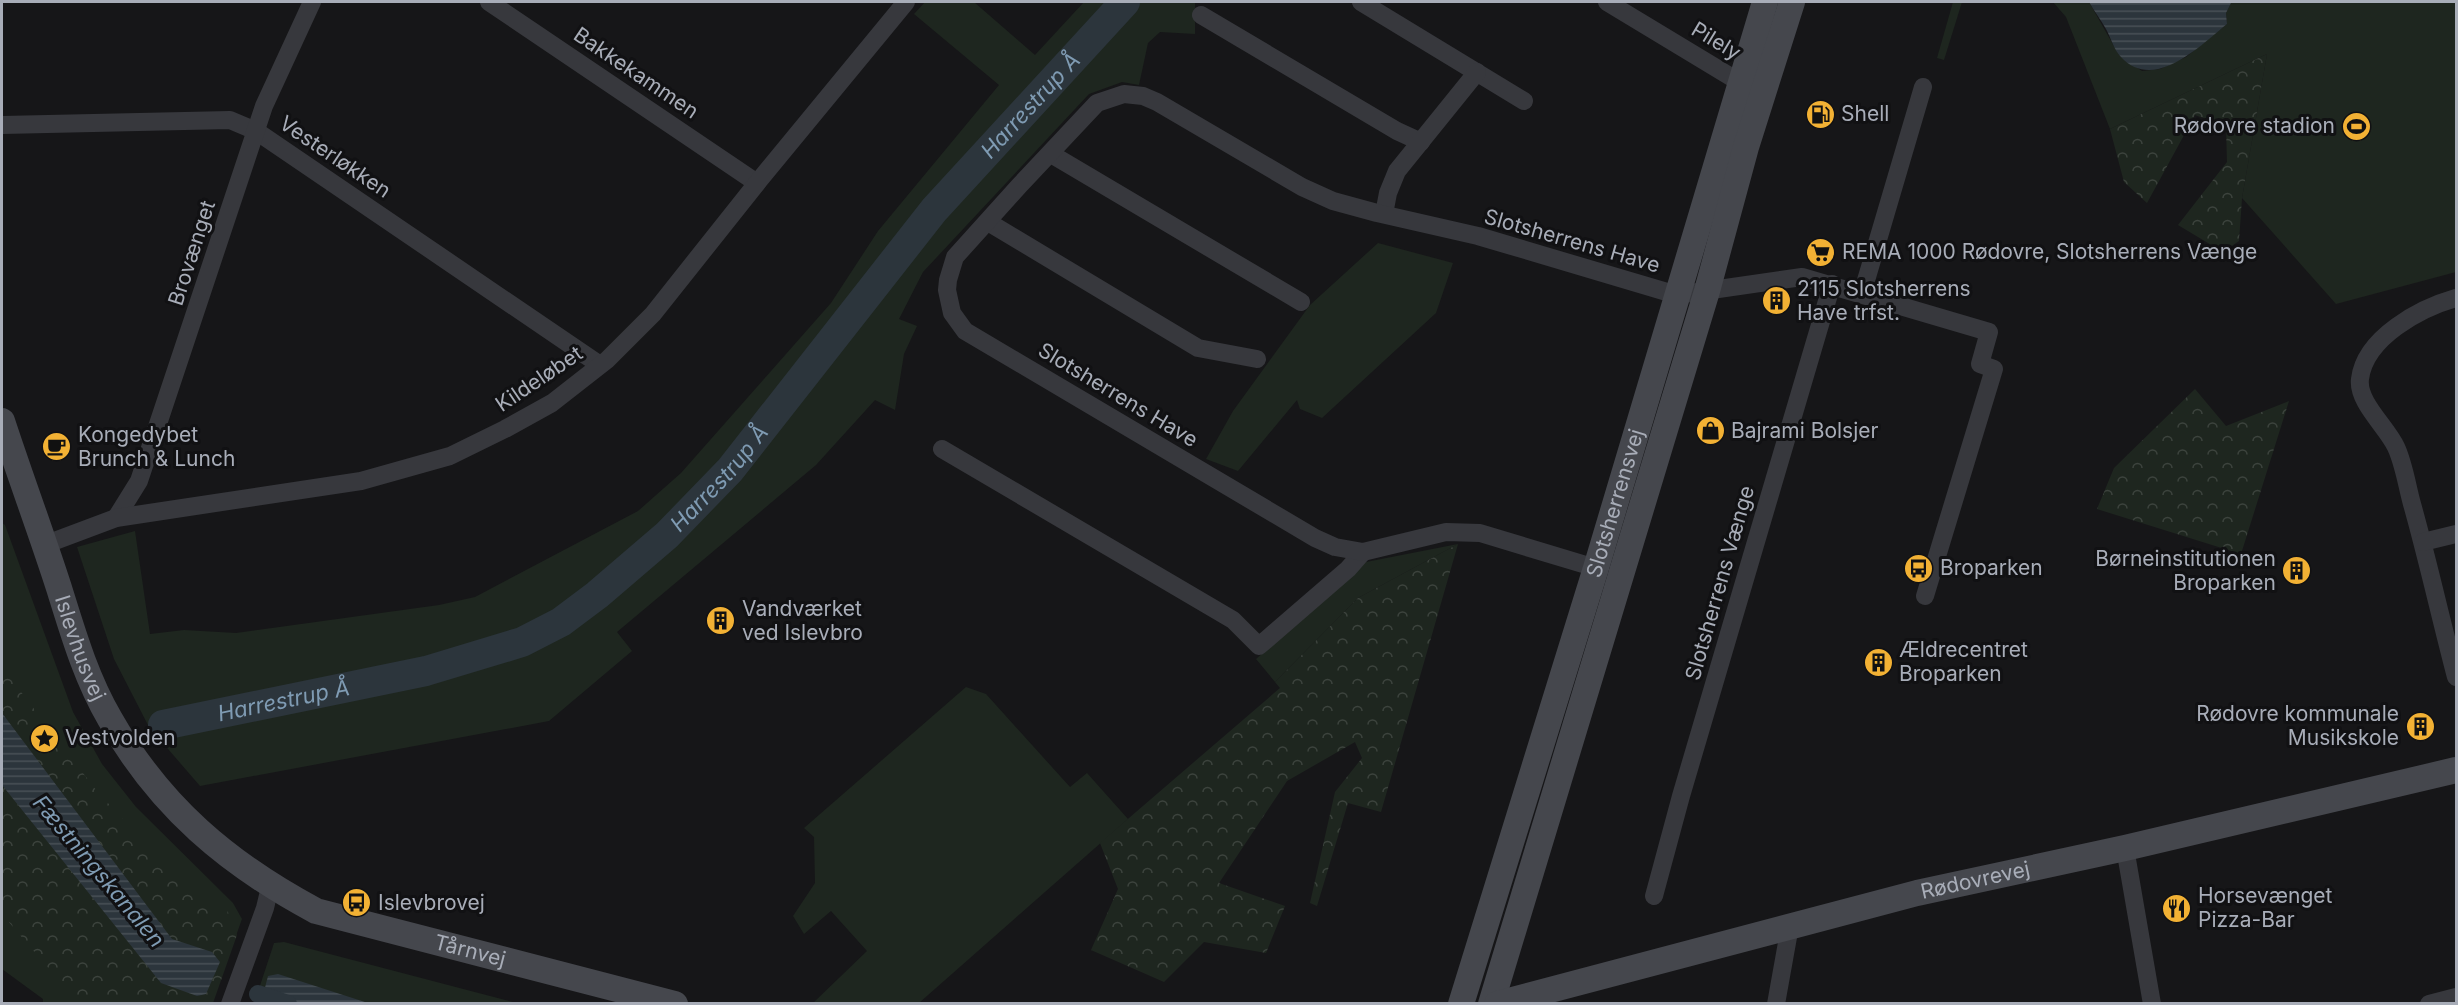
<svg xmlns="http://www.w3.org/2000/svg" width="2458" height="1005" viewBox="0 0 2458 1005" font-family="Inter,sans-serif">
  <defs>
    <pattern id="forest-crowns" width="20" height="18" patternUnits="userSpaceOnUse" patternTransform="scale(1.5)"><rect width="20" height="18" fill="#1e261f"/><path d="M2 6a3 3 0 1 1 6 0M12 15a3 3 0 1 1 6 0" fill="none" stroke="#3c433d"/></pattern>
    <pattern id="water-rules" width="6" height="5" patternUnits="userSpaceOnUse" patternTransform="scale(1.5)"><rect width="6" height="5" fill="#2c353c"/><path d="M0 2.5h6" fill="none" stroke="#485056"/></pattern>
  </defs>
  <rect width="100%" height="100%" fill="#161618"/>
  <g fill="#1e261f">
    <path d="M925 2H974L1035 55 1084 2H1195V34L1160 32 1148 43 1139 85 1122 82 1089 94 923 272 899 319 917 326 904 354 895 410 875 400 816 465 617 632 632 651 549 721 200 786 149 727 114 659 77 547 135 531 150 634 184 630 236 633 439 605 475 597 638 511 681 473 831 303 878 231 999 85 914 14Z"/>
    <path d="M1953 2H1962L1944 60 1937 58Z"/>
    <path d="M2053 2H2089L2119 55 2142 71 2160 69 2186 57 2227 24 2226 13 2231 3 2242 2 2249 3 2252 2H2456V272L2336 304 2242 198 2267 54 2110 129 2066 17Z"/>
    <path d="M1378 243 1453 263 1436 313 1322 418 1300 409 1297 400 1238 471 1206 459 1233 411 1310 305Z"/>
    <path d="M2 523 5 525 73 712 102 764 136 807 233 903 242 919 212 1003H43V999L2 969Z"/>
    <path d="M1458 544 1358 598 1275 682 1256 659 1366 562Z"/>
    <path d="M966 687 986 694 1070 787 1087 773 1128 819 919 1003H813L867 951 831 911 804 934 793 916 815 883 814 837 804 828Z"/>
    <path d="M284 942 517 1003 254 1004 274 943Z"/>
  </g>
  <g fill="url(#forest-crowns)">
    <path d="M2267 54 2242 198 2239 241 2223 252 2178 225 2227 162 2226 126 2195 115 2147 203 2124 182 2110 129Z"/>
    <path d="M2195 389 2226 426 2289 401 2241 554 2097 509 2114 468Z"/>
    <path d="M1458 544 1381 812 1348 803 1317 906 1310 903 1335 792 1362 758 1355 742 1287 781 1219 883 1285 906 1266 953 1204 942 1164 982 1091 950 1118 889 1100 843 1280 688 1275 682 1358 598Z"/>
    <path d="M2 667 96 790 184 886 226 907 237 935 213 1003H78L2 914Z"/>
  </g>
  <g fill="url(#water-rules)">
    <path d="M2089 2H2239L2231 3 2226 13 2227 24C2201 45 2154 93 2121 57 2114 50 2111 38 2106 29 2101 20 2094 11 2089 2Z"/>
    <path d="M2 713 172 939 212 952 220 962 206 994 197 996 161 983 2 785Z"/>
    <path d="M278 974 368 1003H261L268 976Z"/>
  </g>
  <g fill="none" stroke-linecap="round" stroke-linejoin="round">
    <path stroke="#2c353c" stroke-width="18" d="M258 994 288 1004"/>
    <path stroke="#2c353c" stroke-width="30" id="s1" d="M163 725 426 671 522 642 561 622 597 595 667 535 730 470 934 210 1125 2"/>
    <g stroke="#37383d" stroke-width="18">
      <path d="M489 2 757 183"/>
      <path d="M1361 2 1524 101"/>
      <path d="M1607 2 1741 83"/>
      <path d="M1201 15 1397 131 1421 142"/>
      <path d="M2 125 230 120 256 131 600 365"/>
      <path d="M1051 154 1301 302"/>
      <path d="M1384 214 1388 193 1397 171 1477 72"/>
      <path d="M988 222 1198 348 1257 359"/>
      <path d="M1862 294 1923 87"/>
      <path d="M2456 298C2421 308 2365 337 2360 379 2357 402 2387 427 2396 447 2404 464 2407 486 2412 504 2428 561 2441 620 2456 677"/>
      <path d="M942 449 1233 620 1259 646 1348 569 1363 552"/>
      <path d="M116 518 139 481 264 106 312 2"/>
      <path d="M2423 542 2456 534"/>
      <path d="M44 545 116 518 361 481 450 456 505 429 552 403 607 360 653 314 757 183 906 2"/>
      <path d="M1596 568 1480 533 1446 532 1363 552 1335 547 1315 538 965 331 952 313 947 290 948 280 955 257 1019 186 1097 103 1124 94 1143 96 1157 102 1302 187 1333 201 1377 213 1478 236 1677 295 1802 277 1989 332 1980 364 1994 369 1925 596"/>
      <path d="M2125 848 2152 1004"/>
      <path d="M1654 896 1681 796 1832 284"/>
      <path d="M230 1004 265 908 270 887"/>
      <path d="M1776 1004 1790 926"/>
      <path d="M2429 1004 2456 997"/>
    </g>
    <g stroke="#45474d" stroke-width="26">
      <path id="s2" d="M2 421C20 476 41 532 59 588 73 633 86 678 110 719 160 807 228 864 316 911L675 1004"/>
      <path id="s3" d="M1461 1004 1596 568 1765 2"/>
      <path d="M1491 1004 1707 291 1746 147 1792 2"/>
      <path id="s4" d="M1497 1004 1917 893 2125 848 2456 770"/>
    </g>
  </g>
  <defs>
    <symbol id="fuel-disc" viewBox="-11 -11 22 22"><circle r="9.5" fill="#f2b134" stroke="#111113"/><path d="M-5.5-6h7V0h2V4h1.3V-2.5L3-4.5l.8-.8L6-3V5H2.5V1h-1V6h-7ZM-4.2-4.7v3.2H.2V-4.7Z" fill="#111"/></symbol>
    <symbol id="stadium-disc" viewBox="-11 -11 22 22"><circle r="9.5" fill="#f2b134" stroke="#111113"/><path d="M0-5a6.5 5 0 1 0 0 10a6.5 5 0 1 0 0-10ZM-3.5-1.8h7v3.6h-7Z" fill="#111"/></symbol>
    <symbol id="supermarket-disc" viewBox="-11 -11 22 22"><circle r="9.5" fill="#f2b134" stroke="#111113"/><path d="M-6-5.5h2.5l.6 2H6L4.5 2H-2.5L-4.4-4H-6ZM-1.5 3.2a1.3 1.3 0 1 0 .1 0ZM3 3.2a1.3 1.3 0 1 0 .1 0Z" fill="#111"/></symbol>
    <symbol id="building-disc" viewBox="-11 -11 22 22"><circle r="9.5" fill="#f2b134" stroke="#111113"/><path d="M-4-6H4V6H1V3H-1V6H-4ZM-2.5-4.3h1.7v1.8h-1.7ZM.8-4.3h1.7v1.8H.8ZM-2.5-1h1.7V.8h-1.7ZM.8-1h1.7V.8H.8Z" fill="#111"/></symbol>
    <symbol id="shop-disc" viewBox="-11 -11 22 22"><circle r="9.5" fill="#f2b134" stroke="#111113"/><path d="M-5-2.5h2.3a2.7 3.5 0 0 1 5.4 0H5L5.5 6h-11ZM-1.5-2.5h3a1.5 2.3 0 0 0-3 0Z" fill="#111"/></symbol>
    <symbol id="cafe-disc" viewBox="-11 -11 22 22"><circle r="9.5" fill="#f2b134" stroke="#111113"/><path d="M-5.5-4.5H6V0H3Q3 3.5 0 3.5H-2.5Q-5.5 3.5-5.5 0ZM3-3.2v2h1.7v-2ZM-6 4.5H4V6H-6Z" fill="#111"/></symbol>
    <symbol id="bus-disc" viewBox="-11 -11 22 22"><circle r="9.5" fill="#f2b134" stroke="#111113"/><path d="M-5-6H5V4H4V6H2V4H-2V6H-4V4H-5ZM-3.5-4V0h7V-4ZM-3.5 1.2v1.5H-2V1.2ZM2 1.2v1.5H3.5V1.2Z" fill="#111"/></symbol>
    <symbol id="sight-disc" viewBox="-11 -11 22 22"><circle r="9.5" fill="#f2b134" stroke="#111113"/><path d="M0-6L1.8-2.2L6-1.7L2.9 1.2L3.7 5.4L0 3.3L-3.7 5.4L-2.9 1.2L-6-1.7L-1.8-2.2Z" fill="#111"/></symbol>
    <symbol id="restaurant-disc" viewBox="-11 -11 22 22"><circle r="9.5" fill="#f2b134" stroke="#111113"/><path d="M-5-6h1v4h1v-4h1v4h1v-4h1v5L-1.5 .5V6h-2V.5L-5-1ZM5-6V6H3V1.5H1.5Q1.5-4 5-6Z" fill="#111"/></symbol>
  </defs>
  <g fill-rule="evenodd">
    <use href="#fuel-disc" x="1804" y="98" width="33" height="33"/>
    <use href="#stadium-disc" x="2340" y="110" width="33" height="33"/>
    <use href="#supermarket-disc" x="1804" y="236" width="33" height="33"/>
    <use href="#building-disc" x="1760" y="284" width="33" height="33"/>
    <use href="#shop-disc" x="1694" y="414" width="33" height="33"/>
    <use href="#cafe-disc" x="40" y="430" width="33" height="33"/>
    <use href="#bus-disc" x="1902" y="552" width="33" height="33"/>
    <use href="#building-disc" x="2280" y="554" width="33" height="33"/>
    <use href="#building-disc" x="704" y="604" width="33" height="33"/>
    <use href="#building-disc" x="1862" y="646" width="33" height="33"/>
    <use href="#building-disc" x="2404" y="710" width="33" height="33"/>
    <use href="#sight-disc" x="28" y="722" width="33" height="33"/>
    <use href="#bus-disc" x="340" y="886" width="33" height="33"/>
    <use href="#restaurant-disc" x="2160" y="892" width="33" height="33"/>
  </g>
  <g text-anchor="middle" stroke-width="6" stroke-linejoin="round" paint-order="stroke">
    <g font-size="21" fill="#a8adb8" stroke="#111113">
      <text transform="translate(1716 41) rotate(31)" y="7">Pilely</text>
      <text transform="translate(636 73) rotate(34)" y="7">Bakkekammen</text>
      <text transform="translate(335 157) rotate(34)" y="7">Vesterløkken</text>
      <text transform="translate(1572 241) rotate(16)" y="7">Slotsherrens Have</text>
      <text transform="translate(192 253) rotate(-72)" y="7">Brovænget</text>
      <text transform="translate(539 379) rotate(-34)" y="7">Kildeløbet</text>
      <text transform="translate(1118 395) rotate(31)" y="7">Slotsherrens Have</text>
      <text dy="7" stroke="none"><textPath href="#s3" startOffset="524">Slotsherrensvej</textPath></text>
      <text transform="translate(1720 583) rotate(-74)" y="7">Slotsherrens Vænge</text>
      <text dy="7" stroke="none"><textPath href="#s2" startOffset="240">Islevhusvej</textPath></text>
      <text dy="7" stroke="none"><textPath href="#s4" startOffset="494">Rødovrevej</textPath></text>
      <text dy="7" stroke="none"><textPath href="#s2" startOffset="762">Tårnvej</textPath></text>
    </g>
    <g font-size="21" fill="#a8adb8" stroke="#111113" text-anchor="start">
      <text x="1841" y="121">Shell</text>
      <text x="2335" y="133" text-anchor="end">Rødovre stadion</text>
      <text x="1842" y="259">REMA 1000 Rødovre, Slotsherrens Vænge</text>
      <text x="1797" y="296">2115 Slotsherrens<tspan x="1797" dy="24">Have trfst.</tspan></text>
      <text x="1731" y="438">Bajrami Bolsjer</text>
      <text x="78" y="442">Kongedybet<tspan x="78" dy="24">Brunch &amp; Lunch</tspan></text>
      <text x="2276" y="566" text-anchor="end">Børneinstitutionen<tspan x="2276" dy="24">Broparken</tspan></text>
      <text x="1940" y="575">Broparken</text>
      <text x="742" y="616">Vandværket<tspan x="742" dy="24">ved Islevbro</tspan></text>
      <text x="1899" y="657">Ældrecentret<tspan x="1899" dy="24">Broparken</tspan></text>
      <text x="2399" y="721" text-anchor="end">Rødovre kommunale<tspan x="2399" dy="24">Musikskole</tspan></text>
      <text x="65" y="745">Vestvolden</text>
      <text x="2198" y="903">Horsevænget<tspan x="2198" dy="24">Pizza-Bar</tspan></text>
      <text x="378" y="910">Islevbrovej</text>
    </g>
    <g font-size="22" font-style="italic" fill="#7f9bb3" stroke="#111113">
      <text dy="8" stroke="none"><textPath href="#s1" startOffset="1113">Harrestrup Å</textPath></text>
      <text dy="8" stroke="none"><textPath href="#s1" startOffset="627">Harrestrup Å</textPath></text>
      <text dy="8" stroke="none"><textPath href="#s1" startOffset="123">Harrestrup Å</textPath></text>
      <text transform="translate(99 871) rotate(50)" y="8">Fæstningskanalen</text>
    </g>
  </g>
  <rect width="2458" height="1005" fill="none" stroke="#a8adb8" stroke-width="6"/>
</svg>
